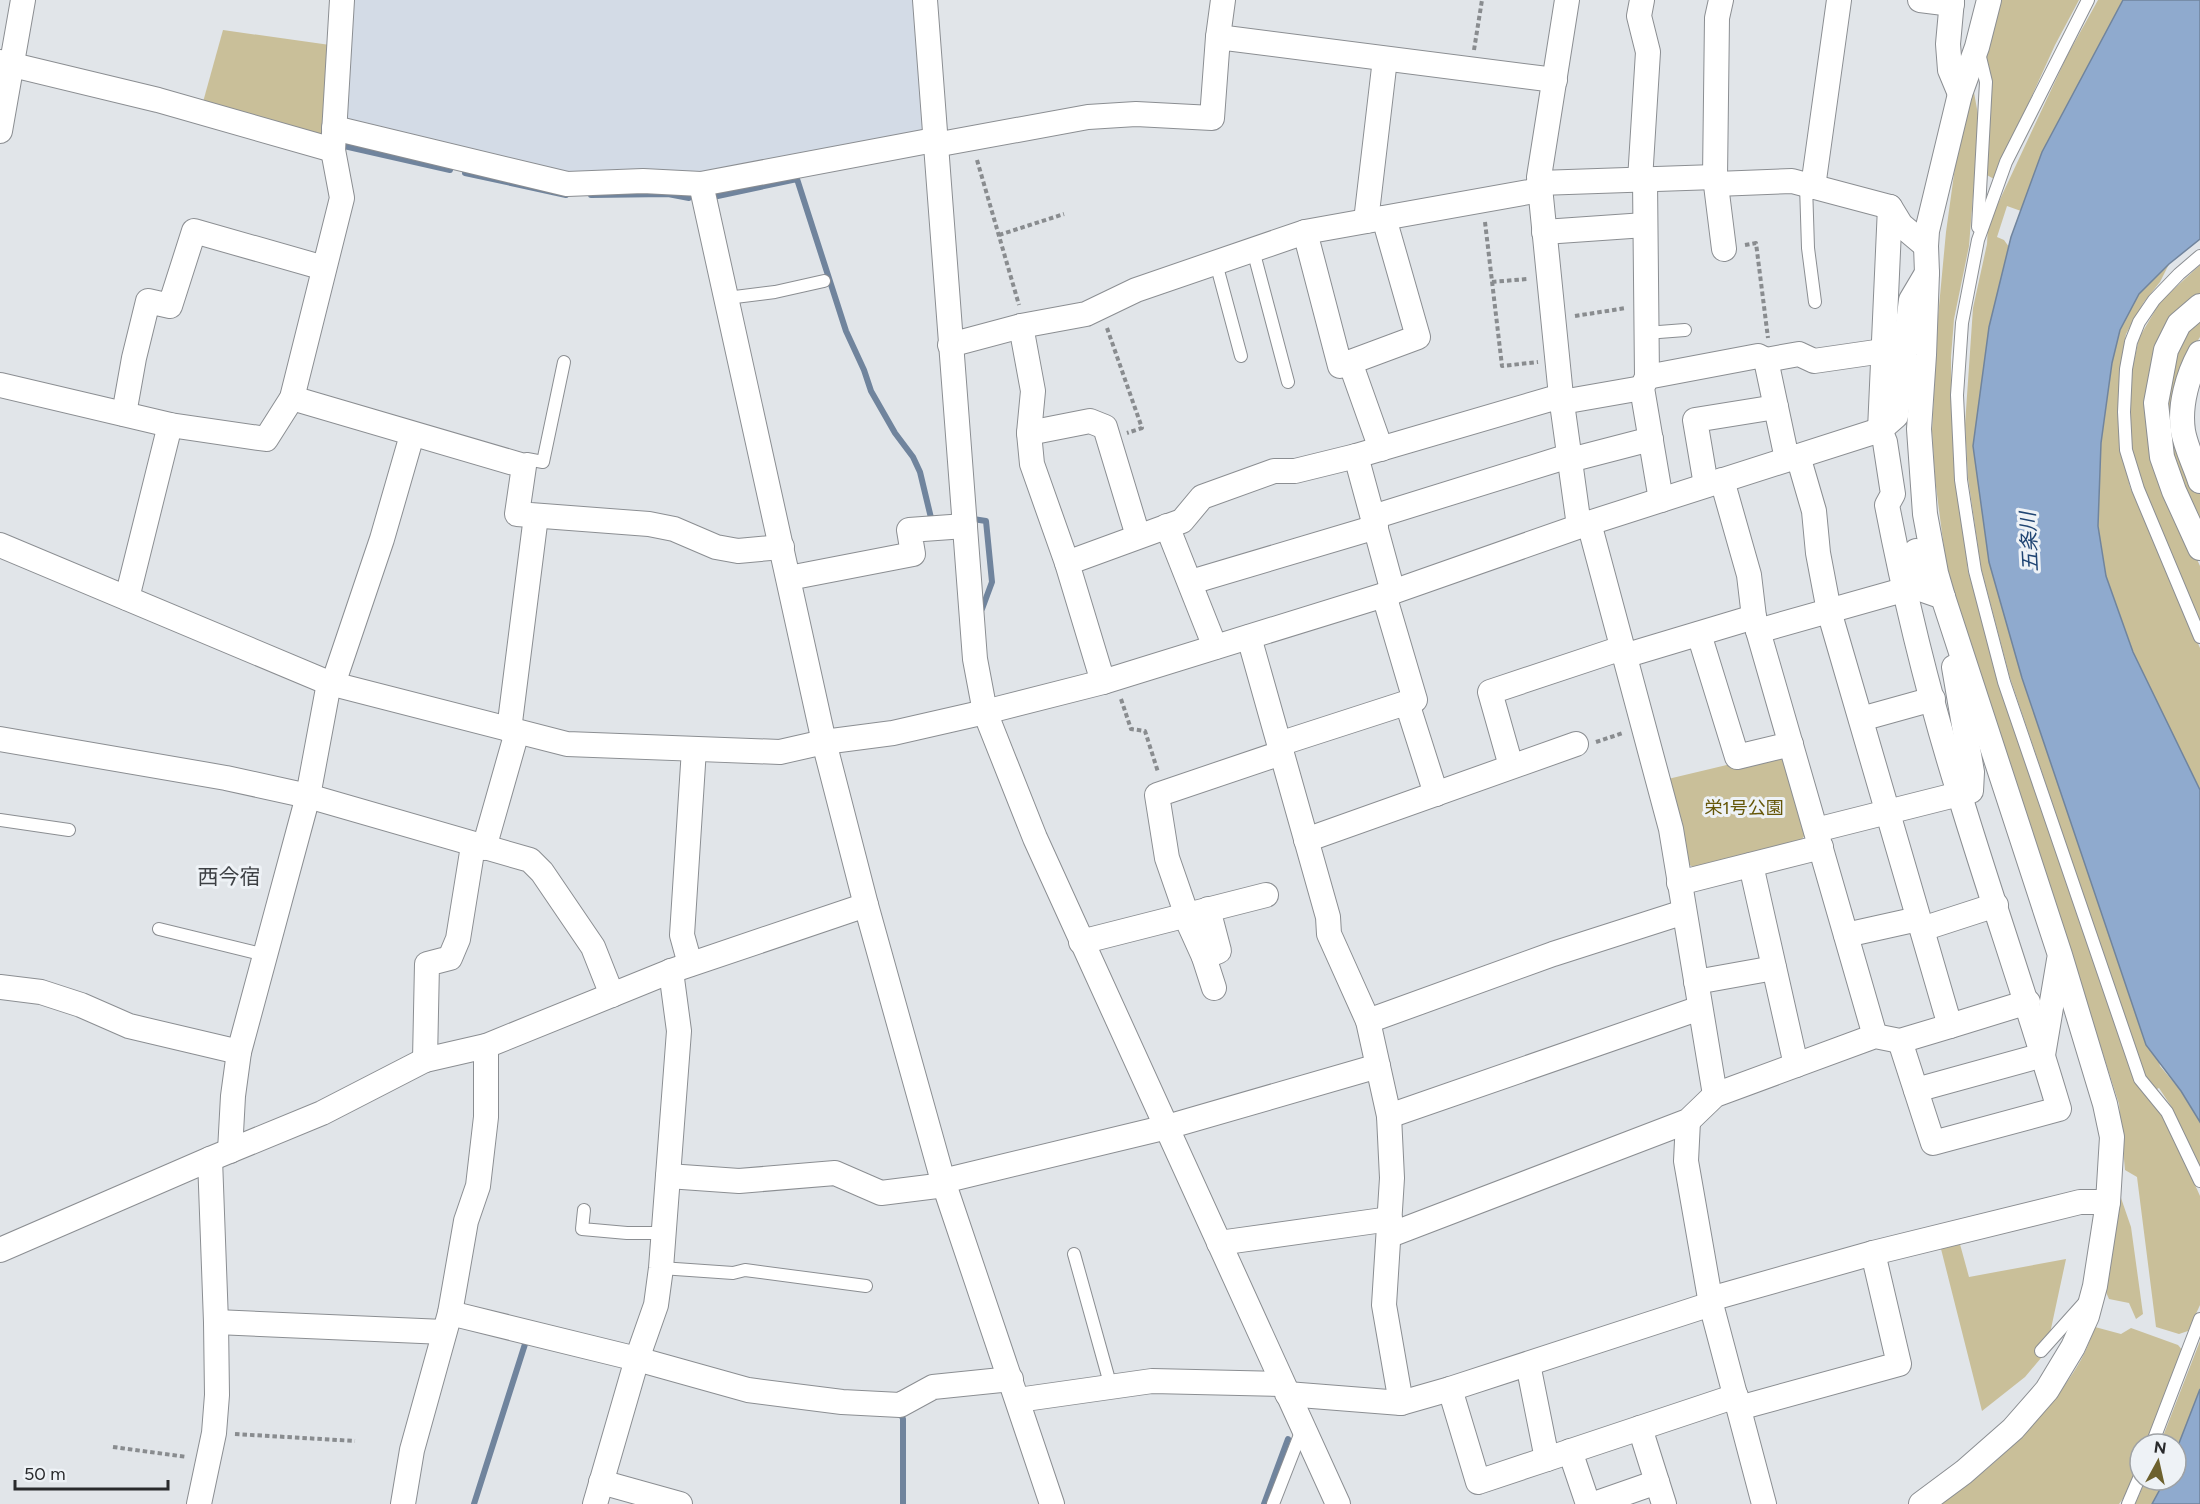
<svg xmlns="http://www.w3.org/2000/svg" width="2200" height="1504" viewBox="0 0 2200 1504" font-family="Figtree,'Noto Sans JP',sans-serif">
  <rect width="100%" height="100%" fill="#e1e5e9"/>
  <path fill="#d3dbe6" d="M349 0H915L924 134 702 177 568 178 343 122Z"/>
  <g fill="#c9bf99">
    <path d="M1997 0H2079L2055 45 1994 179 1985 174 1992 79 1984 50Z"/>
    <path d="M2098 0H2123L2042 152 2021 211 2007 206 1997 237 2004 240 2009 247 1989 327 2160 1066 2181 1091 2200 1122V1171L2171 1106 2159 1088 2155 1090 2145 1077 2010 678 1981 568 1968 478 1965 425 1973 308 1987 244 1988 225 2067 56Z"/>
    <path d="M223 30 330 45 325 135 203 102Z"/>
    <path d="M1973 87 1979 120 1969 246 1954 319 1951 357V398L1957 482 1968 571 2001 687 2134 1079 2164 1115 2200 1196V1305L2188 1331 2179 1334 2156 1327 2137 1177 2125 1170 2119 1104 2043 866 1959 617 1946 564 1935 479 1932 431 1938 317 1946 232 1956 160Z"/>
    <path d="M2169 264 2160 282 2144 302 2126 334 2120 368 2121 448 2130 487 2200 648V790L2133 652 2106 576 2098 526 2101 443 2112 363 2120 330 2139 294Z"/>
    <path d="M2200 265V295L2154 367 2165 489 2200 566V626L2143 490 2132 452 2129 413 2132 370 2139 338 2160 302Z"/>
    <path d="M2200 316V337L2187 358 2180 453 2191 490 2200 491V533L2169 450 2166 404 2170 367 2186 329Z"/>
    <path d="M1777 753 1785 758 1807 832 1800 842 1694 868 1687 863 1668 779Z"/>
    <path d="M2121 1198 2131 1227 2143 1314 2136 1319 2129 1303 2109 1299 2105 1290Z"/>
    <path d="M1958 1237 1969 1277 2066 1259 2046 1352 2025 1377 1982 1411 1939 1241Z"/>
    <path d="M2095 1327 2121 1334 2131 1328 2178 1345 2183 1351 2146 1444H2140C2140 1464 2132 1488 2119 1504H1939C1990 1473 2047 1416 2078 1365 2085 1354 2090 1340 2095 1327Z"/>
    <path d="M2200 1341V1389L2176 1451V1444H2160Z"/>
    <path d="M2146 1480H2165L2152 1504H2135Z"/>
  </g>
  <g fill="#8faace" stroke="#70849d" stroke-width="1.5">
    <path d="M2123 0H2200V239L2169 264 2139 294 2120 330 2112 363 2101 443 2098 526 2106 576 2133 652 2200 790V1122L2181 1091 2146 1045 2022 678 1989 562 1973 446 1989 327 2011 237 2042 152Z"/>
    <path d="M2200 1389V1504H2152L2165 1480H2176V1451Z"/>
  </g>
  <g fill="none" stroke-linecap="round" stroke-linejoin="round">
    <g stroke="#70849d" stroke-width="6">
      <path d="M344 146 450 170"/>
      <path d="M465 173 566 195"/>
      <path d="M591 195 668 194 689 198"/>
      <path d="M713 197 797 179 846 331 864 370 871 391 895 433 913 457 920 472 932 522"/>
      <path d="M973 519 986 521 992 582 982 609"/>
      <path d="M901 1414 903 1419V1504"/>
      <path d="M474 1504 526 1341"/>
      <path d="M1264 1504 1288 1439"/>
    </g>
    <defs>
      <g id="lane">
        <path d="M2088 0 2006 162 1978 240 1962 323 1957 395 1961 480 1975 571 2004 682 2140 1079 2167 1112 2200 1181"/>
        <path d="M1806 185 1808 248 1815 302"/>
        <path d="M1978 227 1986 82 1979 53"/>
        <path d="M1253 250 1288 382"/>
        <path d="M2200 256 2179 274 2154 300 2139 322 2131 342 2126 369 2124 412 2126 450 2138 489 2200 637"/>
        <path d="M1216 263 1241 356"/>
        <path d="M727 298 775 292 824 281"/>
        <path d="M1646 333 1685 330"/>
        <path d="M524 465 527 459 543 462 564 362"/>
        <path d="M0 820 69 830"/>
        <path d="M159 929 265 955"/>
        <path d="M584 1210 582 1229 627 1233H664"/>
        <path d="M1074 1254 1111 1387"/>
        <path d="M661 1268 733 1273 745 1270 866 1286"/>
        <path d="M2041 1351 2084 1303"/>
        <path d="M2152 1444 2200 1319"/>
        <path d="M1273 1504 1303 1427"/>
        <path d="M2128 1504 2140 1476"/>
      </g>
      <g id="street">
        <path d="M925 0 975 659 985 712 1035 838 1338 1504"/>
        <path d="M1567 0 1539 177 1561 396 1579 526"/>
        <path d="M1721 0 1717 18 1715 177 1724 249"/>
        <path d="M1920 0 1952 4"/>
        <path d="M1952 0 1948 44 1950 70 1960 94"/>
        <path d="M1218 37 1223 0"/>
        <path d="M0 62 158 100 333 150"/>
        <path d="M334 128 567 184 643 181 701 184 934 140"/>
        <path d="M0 131 23 0"/>
        <path d="M935 145 1088 117 1136 114 1212 118 1218 37 1555 80"/>
        <path d="M1640 180 1648 52 1639 16 1642 0"/>
        <path d="M1645 180 1647 377 1642 388 1661 500"/>
        <path d="M1539 183 1715 177"/>
        <path d="M701 184 824 742 866 905 943 1181 1052 1504"/>
        <path d="M1716 184 1792 181 1890 207 1901 225 1926 246"/>
        <path d="M1813 187 1839 0"/>
        <path d="M1890 207 1880 430 1885 442 1893 494 1887 505C1906 603 1930 701 1960 796 1992 901 2028 1004 2059 1109L1933 1143 1900 1041"/>
        <path d="M1366 221 1385 59"/>
        <path d="M1305 232 1340 366 1418 337 1384 218"/>
        <path d="M1544 232 1645 225"/>
        <path d="M2200 306 2179 324 2166 350 2156 403 2162 457 2174 491 2200 548"/>
        <path d="M1021 326 1033 391 1029 433 1032 464 1067 563 1103 682"/>
        <path d="M950 345 1021 326 1086 314 1136 290 1305 232 1540 190"/>
        <path d="M2200 353C2188 375 2179 405 2183 431 2186 448 2195 465 2200 481"/>
        <path d="M1766 360 1799 354 1814 361 1883 351"/>
        <path d="M1350 362 1381 449"/>
        <path d="M1647 377 1758 356 1766 360 1787 459"/>
        <path d="M0 385 170 425 266 439 292 398 342 198 333 150 342 0"/>
        <path d="M292 398 524 466 517 514 649 524 674 529 716 547 738 551 782 547"/>
        <path d="M1562 402 1642 388"/>
        <path d="M124 414 134 358 148 301 170 306 194 231 324 268"/>
        <path d="M1029 433 1090 421 1105 427 1138 536"/>
        <path d="M1570 460 1651 439"/>
        <path d="M1722 480 1749 575 1754 617 1875 1036"/>
        <path d="M1706 485 1695 420 1776 407"/>
        <path d="M1373 517 1569 456"/>
        <path d="M1589 523 1671 829 1715 1095"/>
        <path d="M1167 526 1215 647"/>
        <path d="M0 545 329 683 567 744 780 752 824 742 893 733 985 712 1103 682 1384 595 1589 523 1880 430 1896 416 1911 300 1927 273"/>
        <path d="M1916 551 1923 590 1943 597"/>
        <path d="M1067 563 1182 521 1202 497 1274 471H1295L1356 456"/>
        <path d="M789 578 913 554 909 530 965 526"/>
        <path d="M1191 582 1376 527"/>
        <path d="M1393 592 1356 456 1561 396"/>
        <path d="M127 598 170 425"/>
        <path d="M1758 631 1903 590"/>
        <path d="M1699 634 1737 757 1791 744"/>
        <path d="M1249 637 1328 917 1329 934 1368 1021 1389 1116 1392 1178 1384 1305 1401 1403"/>
        <path d="M1624 656 1754 617"/>
        <path d="M333 684 382 539 412 435"/>
        <path d="M1407 703 1436 794"/>
        <path d="M1861 719 1933 699"/>
        <path d="M509 730 536 516"/>
        <path d="M0 739 226 778 308 796 530 860 542 872 593 947 612 995"/>
        <path d="M1279 744 1415 700 1384 595"/>
        <path d="M1511 766 1490 692 1622 648"/>
        <path d="M1816 830 1971 791 1972 772 1954 667"/>
        <path d="M1306 840 1576 744"/>
        <path d="M484 848 517 732"/>
        <path d="M1751 865 1796 1065"/>
        <path d="M1679 883 1821 847"/>
        <path d="M1922 929 1996 905"/>
        <path d="M1846 935 1918 919"/>
        <path d="M1081 942 1266 895"/>
        <path d="M1204 957 1219 951 1208 909"/>
        <path d="M690 964 682 935 694 749"/>
        <path d="M1696 982 1774 968"/>
        <path d="M0 987 41 992 81 1005 129 1026 239 1052"/>
        <path d="M1214 988 1204 957 1185 915 1184 907 1167 858 1157 795 1281 753"/>
        <path d="M1368 1021 1553 954 1684 912"/>
        <path d="M1950 1026 2028 1002"/>
        <path d="M425 1060 427 964 450 958 458 939 473 846"/>
        <path d="M1916 1090 2043 1055 2059 960"/>
        <path d="M1389 1116 1700 1008"/>
        <path d="M1688 1121 1686 1161 1711 1304 1764 1504"/>
        <path d="M230 1151 233 1096 239 1052 308 796 329 683"/>
        <path d="M668 1176 739 1181 835 1173 881 1193 945 1185"/>
        <path d="M943 1181 1167 1127 1378 1066"/>
        <path d="M1390 1235 1688 1121 1715 1095 1875 1036 1900 1041 1950 1026 1829 611 1818 553 1814 511 1798 456"/>
        <path d="M1219 1243 1390 1219"/>
        <path d="M0 1250 210 1159 322 1113 425 1060 486 1046 671 971 866 905"/>
        <path d="M1710 1299 1873 1253 2080 1202H2108"/>
        <path d="M450 1313 637 1359 748 1390 842 1402 900 1405 933 1387 1011 1379"/>
        <path d="M216 1322 444 1332"/>
        <path d="M1450 1389 1478 1482 1547 1459 1528 1364"/>
        <path d="M1287 1394 1401 1403 1450 1389 1711 1304"/>
        <path d="M1018 1400 1152 1381 1282 1384"/>
        <path d="M1739 1408 1899 1364 1873 1253"/>
        <path d="M1640 1428 1664 1504"/>
        <path d="M1570 1451 1588 1504"/>
        <path d="M1547 1459 1736 1396"/>
        <path d="M601 1482 680 1504"/>
        <path d="M199 1504 214 1433 217 1395 216 1322 210 1159"/>
        <path d="M403 1504 412 1450 450 1313 466 1221 478 1186 486 1117V1046"/>
        <path d="M595 1504 637 1359 656 1305 661 1268 679 1031 671 971"/>
        <path d="M1594 1504 1657 1482"/>
        <path d="M1921 1504 1964 1472 2013 1429 2047 1390 2073 1347 2087 1316 2095 1286 2108 1202 2112 1137 2105 1104 2060 955 1943 597 1936 573 1925 514 1919 429 1924 355 1927 273 1926 246 1927 231 1960 94 1977 47 1989 0"/>
      </g>
    </defs>
    <use href="#lane" stroke="#8b8e92" stroke-width="14"/>
    <use href="#street" stroke="#8b8e92" stroke-width="26"/>
    <g stroke="#898c8f" stroke-width="4" stroke-dasharray="4.5 3" stroke-linecap="butt">
      <path d="M1474 50 1482 0"/>
      <path d="M977 160 1019 305"/>
      <path d="M1485 222 1502 366 1538 362"/>
      <path d="M999 235 1064 214"/>
      <path d="M1745 245 1756 243 1768 338"/>
      <path d="M1492 282 1527 279"/>
      <path d="M1575 316 1626 308"/>
      <path d="M1107 328 1142 428 1127 433"/>
      <path d="M1121 699 1131 729 1145 731 1158 772"/>
      <path d="M1596 742 1623 733"/>
      <path d="M235 1434 355 1441"/>
      <path d="M113 1447 187 1457"/>
    </g>
    <use href="#lane" stroke="#fff" stroke-width="12"/>
    <use href="#street" stroke="#fff" stroke-width="24"/>
  </g>
  <g text-anchor="middle" stroke-width="6" stroke-linejoin="round" paint-order="stroke">
    <g font-size="18" fill="#655608" stroke="#eef2f6">
      <text x="1744" y="814">栄1号公園</text>
    </g>
    <g font-size="20" font-style="italic" fill="#204573" stroke="#eef2f6">
      <text transform="translate(2029 542) rotate(-93)" y="7">五条川</text>
    </g>
    <g font-size="21" fill="#3d4044" stroke="#eef2f6">
      <text x="229" y="884">西今宿</text>
    </g>
  </g>
  <g transform="translate(2158 1462) rotate(8)"><circle r="28" fill="#eef2f6" stroke="#9fa2a5" stroke-width="1.5"/>
  <path d="M0-4.5L10 22L0 15L-10 22Z" fill="#6d612e"/>
  <text y="-9" font-size="16" font-weight="bold" text-anchor="middle" fill="#292a2c">N</text>
  </g>
  <path d="M15 1480v9h153v-9" fill="none" stroke="#292a2c" stroke-width="3"/>
  <text x="24" y="1480" font-size="18" fill="#292a2c" stroke="#eef2f6" stroke-width="4.5" paint-order="stroke">50 m</text>
</svg>
